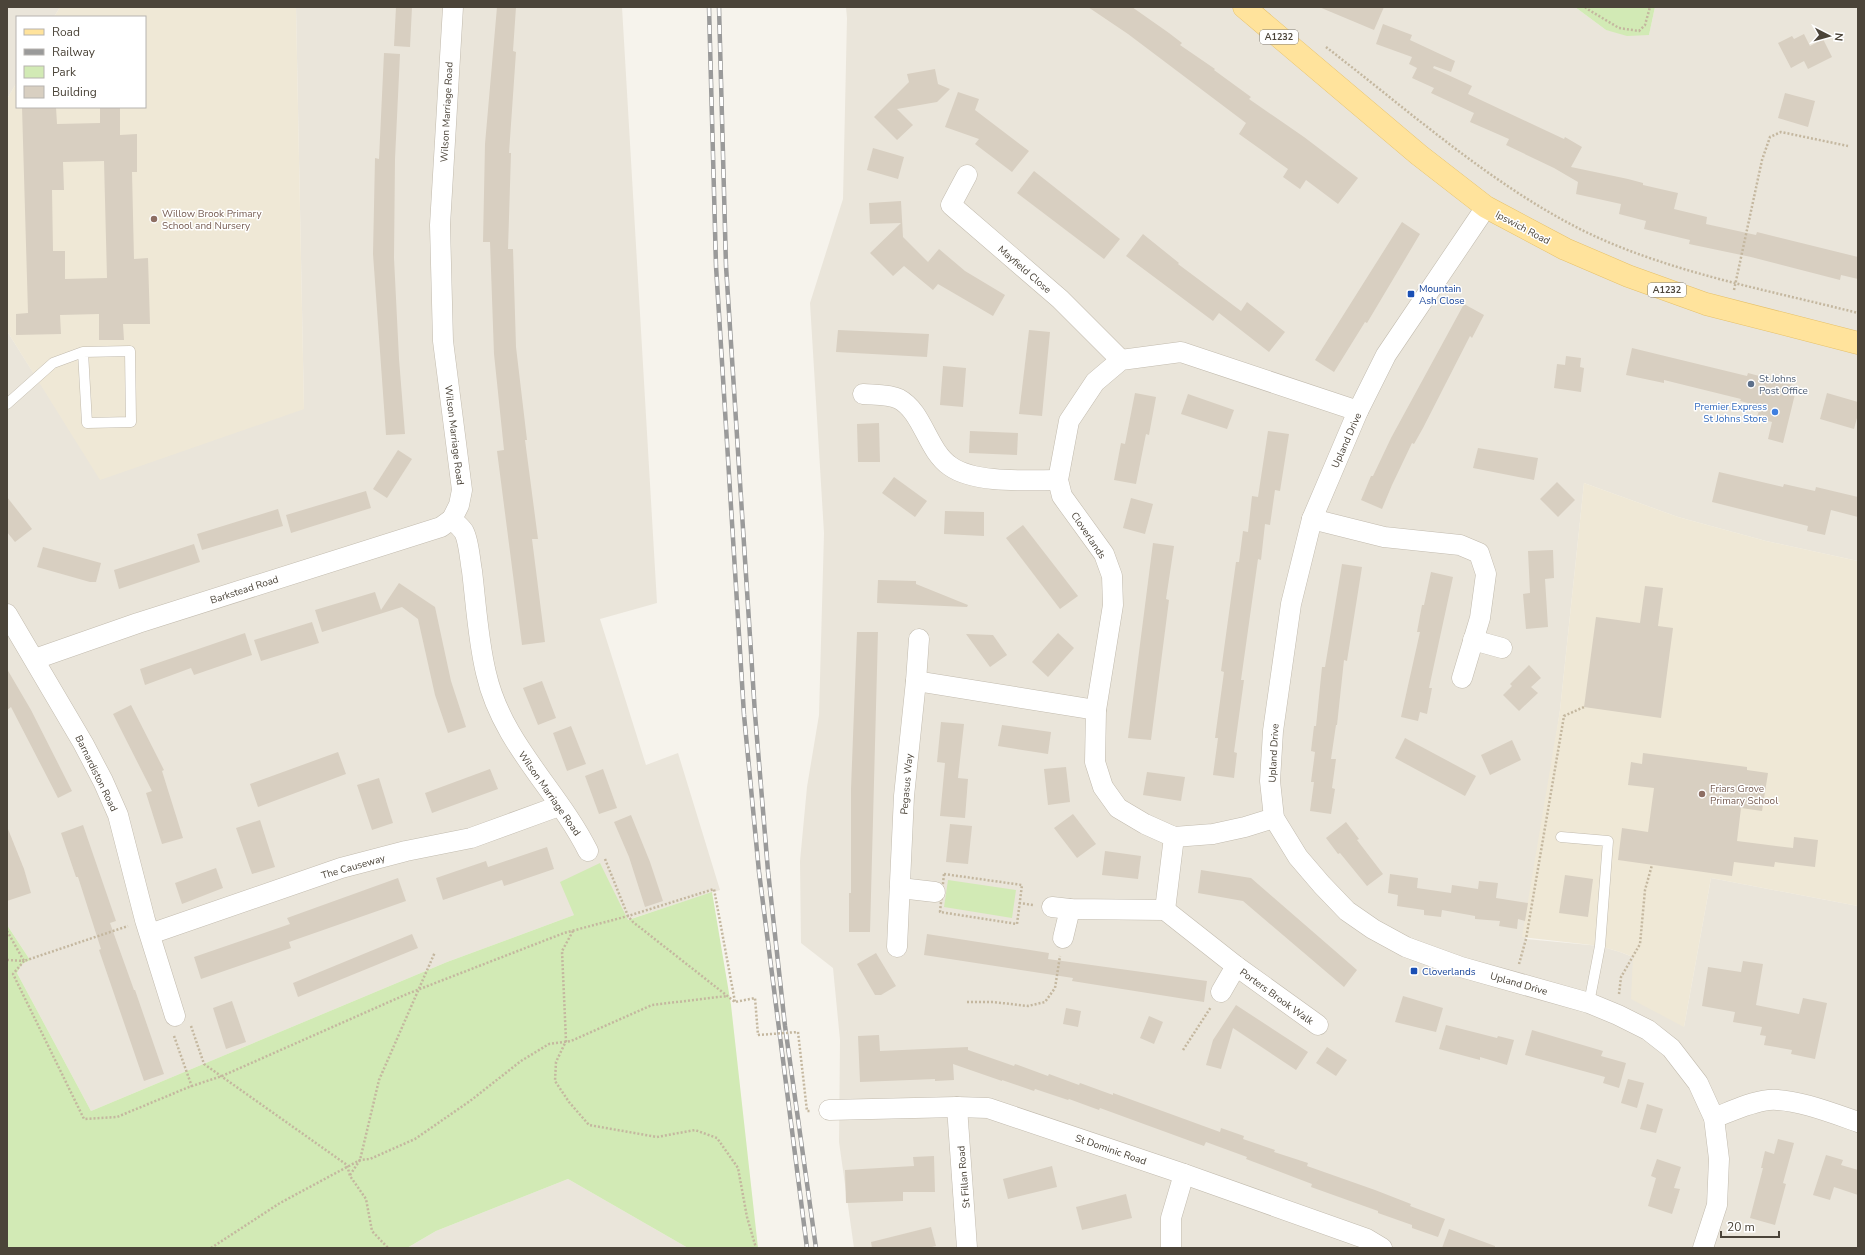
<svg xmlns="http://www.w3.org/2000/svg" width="1865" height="1255" viewBox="0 0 1865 1255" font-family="'Nunito Sans',sans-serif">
  <rect width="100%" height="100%" fill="#f6f3ec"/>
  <g fill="#eae5da">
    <path d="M7 7H60L54 17H17V82L7 99Z"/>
    <path d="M296 7H622L657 603 600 619 646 765 678 753 720 890 627 920 600 864 574 915 447 962 91 1111 17 973 22 964 30 960 7 925V331L36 377 304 409Z"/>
    <path d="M846 7H1575L1606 30 1649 35 1655 7H1858V561L1766 541 1678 517 1584 483 1560 710 1526 939 1600 946 1620 952 1633 957 1634 962 1684 1027 1711 878 1858 906V1248H854L839 1142 840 1040 833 968 801 943 800 861 807 787 819 715 824 533 810 303 843 199 847 18Z"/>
    <path d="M568 1179 688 1248H407L436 1231Z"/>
  </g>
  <g fill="#efe8d6">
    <path d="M60 7H296L304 409 100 480 7 331V99L17 82V107H145V17H54Z"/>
    <path d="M1584 483 1678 517 1766 541 1858 561V906L1711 878 1684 1027 1631 999 1633 957 1620 952 1600 946 1522 937 1560 710Z"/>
  </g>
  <g fill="#d2eab5">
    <path d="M1575 7H1655L1649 35 1627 36 1606 30Z"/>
    <path d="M600 863 628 920 712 892 731 1005 758 1248H688L568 1179 436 1231 407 1248H7V925L30 960 22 964 17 973 91 1111 447 962 574 915 560 882Z"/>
    <path d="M948 880 1016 890 1012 918 944 907Z"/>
  </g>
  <g fill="#d8cfc1" fill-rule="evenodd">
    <path d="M396 7H412L410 47 394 46Z"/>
    <path d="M497 7H516L513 51 516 52 509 153H511L508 249H513L516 347 527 440H525L538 539H532L545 642 522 645 497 451 504 450 494 354 490 242H483L485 144Z"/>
    <path d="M1088 7H1132L1169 33 1182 43 1180 45 1215 69 1214 70 1251 97 1249 99 1304 137 1358 178 1338 204 1306 180 1300 189 1283 177 1288 169 1239 134 1246 123 1128 34Z"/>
    <path d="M1319 7H1384L1374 30Z"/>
    <path d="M1383 24 1412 35 1410 40 1455 61 1451 72 1434 66 1433 68 1472 86 1468 94 1564 139 1565 137 1582 147 1571 167 1628 179 1643 183V185L1678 193 1674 209 1707 217 1706 224 1756 235 1757 232 1858 257V279L1841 275 1840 280 1751 257 1689 244 1690 240 1644 229 1646 221 1619 214 1621 204 1576 194 1578 182 1554 168 1506 145 1509 139 1470 122 1474 113 1431 93 1434 88 1412 78 1417 68 1409 64 1412 57 1376 44Z"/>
    <path d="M1804 34 1810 46 1823 39 1832 57 1808 69 1804 61 1791 68 1778 43 1792 36 1794 39Z"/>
    <path d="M384 53 400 54 395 159 394 258 399 359 405 434 386 435 373 254 375 158 379 159Z"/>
    <path d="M935 69 938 84 950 89 937 102 897 109 913 125 897 140 874 117 909 82 907 74Z"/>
    <path d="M958 92 979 99 975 110 1029 151 1012 172 975 144 979 139 945 127Z"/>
    <path d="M1785 93 1815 101 1808 127 1778 118Z"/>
    <path d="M22 107H56L57 124 100 123V107H120V135L137 134V172H132L134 259 148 258 150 324H123L124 340H99V314L60 315 61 334 16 335V314L28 313ZM104 161 107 278 65 279V251H53L52 190H64L63 162Z"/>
    <path d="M873 148 904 157 898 179 867 170Z"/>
    <path d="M1034 171 1120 239 1104 259 1017 193Z"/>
    <path d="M901 201 903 237 928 262 939 249 965 271 1005 295 993 316 938 284 933 290 904 266 893 276 870 253 901 223 870 224 869 203Z"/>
    <path d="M1402 222 1420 234 1367 323 1365 322 1334 372 1315 360Z"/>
    <path d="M1143 234 1179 263 1178 264 1241 311 1247 302 1285 332 1269 352 1219 313 1213 321 1126 256Z"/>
    <path d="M1464 304 1484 315 1472 338 1470 336 1423 428 1414 444 1412 443 1392 485 1382 509 1361 500 1371 476H1373L1391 438Z"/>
    <path d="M838 330 929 334 927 357 836 352Z"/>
    <path d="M1029 330 1050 332 1042 416 1019 414Z"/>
    <path d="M1632 348 1747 376 1748 373 1797 386 1783 443 1768 439 1772 422 1757 418 1760 406 1740 401 1741 399 1664 380V383L1626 375Z"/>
    <path d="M1566 356 1581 358 1580 367 1584 368 1581 392 1554 388 1557 364 1565 365Z"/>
    <path d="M943 366 966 368 963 407 940 405Z"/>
    <path d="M1135 393 1156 397 1149 435 1146 434 1136 484 1114 480 1121 443 1125 444Z"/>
    <path d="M1827 393 1858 402V414L1854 429 1820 419Z"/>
    <path d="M1188 394 1234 410 1227 429 1181 414Z"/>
    <path d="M879 423 880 462H858L857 424Z"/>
    <path d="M970 431 1018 433 1017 455 969 453Z"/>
    <path d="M1268 431 1289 434 1280 491 1275 490 1270 525 1265 524 1261 560 1258 559 1241 680H1244L1234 752 1237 753 1234 778 1213 775 1218 738H1215L1224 672 1221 671 1236 562H1239L1243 531 1248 532 1252 496 1258 497Z"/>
    <path d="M1478 448 1538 458 1534 480 1473 468Z"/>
    <path d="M398 450 412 459 387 498 373 489Z"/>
    <path d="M1719 472 1783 487 1784 484 1815 491 1816 487 1858 497V517L1831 510 1825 535 1807 531 1808 526 1712 502Z"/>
    <path d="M894 477 927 501 915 517 882 493Z"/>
    <path d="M1557 482 1575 500 1558 517 1540 499Z"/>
    <path d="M366 491 371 508 291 533 286 515Z"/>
    <path d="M7 497 32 529 15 542 7 532Z"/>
    <path d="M1131 498 1153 504 1145 534 1123 528Z"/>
    <path d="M278 509 283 526 202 550 197 534Z"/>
    <path d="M945 511 984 512V536L944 534Z"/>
    <path d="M1023 525 1078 596 1060 609 1006 538Z"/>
    <path d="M1153 543 1174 546 1166 599 1169 600 1151 740 1128 738Z"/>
    <path d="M194 544 200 562 119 589 114 570Z"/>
    <path d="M43 547 101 563 96 582H90L37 567Z"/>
    <path d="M1553 550 1554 578 1545 579 1548 627 1526 629 1523 594 1530 593 1528 551Z"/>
    <path d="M1342 564 1362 567 1347 661 1344 660 1337 725H1336L1331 759H1336L1332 788 1335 789 1331 814 1310 811 1314 782H1311L1315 752 1311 751 1314 726H1316L1322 667H1325Z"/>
    <path d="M1431 572 1453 577 1429 688H1432L1427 714 1420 712 1418 721 1401 717 1420 632H1417L1422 605H1424Z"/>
    <path d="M878 580 916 581V584L968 605 967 607 877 603Z"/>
    <path d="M399 583 435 607 451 681 466 727 448 733 435 695 418 619 402 607 322 632 315 610 375 592 381 610Z"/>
    <path d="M1645 586 1663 588 1658 626 1673 628 1661 718 1584 707 1596 617 1640 623Z"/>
    <path d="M312 622 319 643 261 661 254 640Z"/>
    <path d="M857 632H878L870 932H849V893H851V789Z"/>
    <path d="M245 633 252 655 194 675 191 668 145 685 140 669Z"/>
    <path d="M1058 633 1074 648 1048 677 1032 662Z"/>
    <path d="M966 634 993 635 1007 655 990 667Z"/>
    <path d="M1529 665 1541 678 1531 687 1538 693 1519 711 1503 695 1512 686 1510 684Z"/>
    <path d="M7 669 31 710 72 791 58 798 11 707 7 710Z"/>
    <path d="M542 681 556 718 538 725 523 688Z"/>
    <path d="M131 705 164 770 162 771 183 838 162 844 146 793 152 791 113 714Z"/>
    <path d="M941 722 964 724 958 778 968 779 965 818 940 816 945 763 937 762Z"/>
    <path d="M1002 725 1051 732 1048 754 998 746Z"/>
    <path d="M571 726 586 764 567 771 553 733Z"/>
    <path d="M1405 738 1476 776 1465 796 1395 758Z"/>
    <path d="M1512 740 1521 760 1490 775 1481 755Z"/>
    <path d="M338 752 346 774 258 807 250 784Z"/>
    <path d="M1643 753 1747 767V770L1768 773 1762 811 1741 808 1737 841 1793 848 1794 837 1818 840 1815 867 1775 862 1774 867 1734 862 1732 876 1618 860 1622 828 1648 832 1654 788 1628 785 1631 762 1642 764Z"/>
    <path d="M1066 767 1070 802 1048 805 1044 769Z"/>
    <path d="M490 769 498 789 432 813 425 793Z"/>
    <path d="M603 769 617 808 599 814 585 776Z"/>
    <path d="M1147 772 1185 777 1181 801 1143 795Z"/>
    <path d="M379 778 393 823 372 830 357 785Z"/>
    <path d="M1073 814 1096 844 1077 858 1054 828Z"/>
    <path d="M631 815 650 862 663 901 645 907 629 857 614 822Z"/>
    <path d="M260 820 275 867 252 874 236 828Z"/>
    <path d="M1346 822 1359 839 1357 840 1383 874 1367 886 1340 853 1338 854 1326 838Z"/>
    <path d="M950 824 972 826 968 864 946 862Z"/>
    <path d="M83 825 116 921 110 923 134 990H135L164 1074 144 1081 99 950 101 949 78 877H76L61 833Z"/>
    <path d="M8 829 24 869 31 893 7 901Z"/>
    <path d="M547 847 554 869 504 886 502 880 443 900 436 878 486 861 488 867Z"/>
    <path d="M1105 851 1141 856 1138 879 1102 875Z"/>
    <path d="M216 868 223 888 182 904 175 883Z"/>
    <path d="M1201 870 1251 878 1357 970 1344 987 1243 901 1198 893Z"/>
    <path d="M1390 874 1418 878 1417 888 1451 893 1452 885 1478 889 1479 881 1498 883 1496 898 1528 903 1525 921 1518 919 1517 929 1499 926 1500 921 1475 919V916L1442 910 1441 917 1424 915V910L1397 906 1398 895 1388 893Z"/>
    <path d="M1565 875 1593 879 1588 917 1559 913Z"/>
    <path d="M398 878 406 901 289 942 291 948 201 979 194 957 290 924 287 918Z"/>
    <path d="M412 934 418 948 298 997 293 983Z"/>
    <path d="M927 934 1049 953 1048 959 1207 981 1204 1002 1072 981 1073 978 924 955Z"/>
    <path d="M876 953 896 986 881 995H875L857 964Z"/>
    <path d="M1743 961 1763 964 1756 1005 1799 1014 1803 998 1827 1003 1815 1059 1791 1054 1792 1050 1764 1045 1766 1036 1760 1035 1762 1027 1733 1022 1735 1012 1702 1006 1708 967 1741 972Z"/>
    <path d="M1403 996 1443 1008 1436 1032 1395 1022Z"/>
    <path d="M232 1001 246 1042 226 1049 213 1008Z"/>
    <path d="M1236 1005 1308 1052 1296 1070 1233 1028 1221 1069 1206 1065 1213 1040Z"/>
    <path d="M1066 1008 1081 1011 1078 1027 1063 1024Z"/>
    <path d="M1149 1016 1163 1022 1154 1044 1140 1038Z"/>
    <path d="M1446 1025 1497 1038 1498 1036 1514 1040 1507 1065 1480 1057V1060L1439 1049Z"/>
    <path d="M1532 1030 1603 1051 1601 1056 1626 1063 1619 1088 1603 1083 1605 1077 1525 1055Z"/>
    <path d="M879 1035 880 1051 968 1047V1050L1014 1066 1015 1064 1048 1076 1049 1074 1079 1085 1080 1083 1113 1095V1093L1220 1132 1221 1128 1244 1136 1243 1139 1275 1150 1274 1152 1308 1163 1307 1166 1375 1190 1411 1204 1410 1206 1445 1219 1438 1237 1412 1228V1225L1378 1213V1211L1311 1187 1312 1184 1246 1159 1247 1157 1206 1142 1204 1146 1100 1108 1099 1110 1069 1099 1068 1100 1035 1089 1034 1091 1002 1080V1081L953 1064 954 1080 935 1081V1079L860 1082 858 1036Z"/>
    <path d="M1327 1047 1347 1060 1336 1076 1316 1063Z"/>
    <path d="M1628 1079 1644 1083 1637 1108 1621 1103Z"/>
    <path d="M1647 1104 1663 1109 1656 1133 1640 1129Z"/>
    <path d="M1778 1139 1794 1143 1783 1183 1786 1184 1775 1225 1750 1218 1763 1168H1761L1765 1151 1774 1154Z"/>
    <path d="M1826 1155 1843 1160 1841 1165 1858 1170V1195L1834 1187 1830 1200 1813 1195Z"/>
    <path d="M934 1156 935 1192H903V1201L846 1203 845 1170 914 1166 913 1157Z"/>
    <path d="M1657 1159 1681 1167 1674 1188 1680 1189 1672 1214 1648 1206 1656 1178 1651 1176Z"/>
    <path d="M1052 1166 1057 1187 1008 1199 1003 1179Z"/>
    <path d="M1126 1194 1132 1218 1082 1230 1076 1207Z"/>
    <path d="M931 1227 936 1246 927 1248H872L871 1242Z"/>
    <path d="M1449 1229 1495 1246V1248H1442Z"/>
  </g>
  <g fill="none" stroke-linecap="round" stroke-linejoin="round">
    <defs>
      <g id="service">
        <path d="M7 404 53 363 83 352 130 351 131 422 87 423 83 352"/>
        <path d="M1561 837 1608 841 1600 946 1589 1003"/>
      </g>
      <g id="minor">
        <path d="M453 7 440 225 443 341 462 490 459 505 452 519C455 523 461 527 464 532 469 541 470 561 472 571 476 604 478 640 486 673 502 744 557 789 588 851"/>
        <path d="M967 175 951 205 1060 299 1121 360"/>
        <path d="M1486 207 1386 355 1358 411 1312 519 1291 604 1273 731 1270 781 1274 818 1298 857 1322 885 1347 911 1373 929 1406 947 1461 967 1589 1003 1618 1015 1648 1030 1671 1048 1698 1083 1714 1118 1719 1159 1717 1205 1703 1248"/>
        <path d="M863 394C874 395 889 394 899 399 923 412 927 450 950 466 975 484 1028 480 1058 480"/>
        <path d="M1312 519 1384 537 1460 545 1479 553 1486 574 1480 618 1462 678"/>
        <path d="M7 614 83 743 103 781 118 815 145 920 175 1016"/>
        <path d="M1473 640 1502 648"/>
        <path d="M35 659 138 623 441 527 452 519"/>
        <path d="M916 681 1096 710"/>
        <path d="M1274 818 1245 827 1213 834 1174 837 1145 824 1118 808 1103 787 1095 762 1096 710 1113 605 1112 576 1104 554 1062 496 1058 480 1069 421 1095 382 1121 360 1181 352 1358 411"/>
        <path d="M900 888 935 892"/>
        <path d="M1052 907 1070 909 1165 910 1236 966 1318 1025"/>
        <path d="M1165 910 1174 837"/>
        <path d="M150 934 341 868 406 851 471 838 559 806"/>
        <path d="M1063 938 1070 909"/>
        <path d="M897 947 904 796 916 681 919 639"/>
        <path d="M1221 992 1236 966"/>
        <path d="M957 1107 967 1248"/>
        <path d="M829 1110 957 1107 988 1108 1184 1174 1367 1239 1382 1248"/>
        <path d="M1714 1118C1732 1111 1750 1102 1769 1100 1794 1098 1835 1114 1858 1122"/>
        <path d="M1171 1248V1218L1184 1174"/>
      </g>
      <path id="primary" d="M1244 7 1419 155 1486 207 1565 249 1628 276 1706 304 1858 343"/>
    </defs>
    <use href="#service" stroke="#c2bbae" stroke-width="11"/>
    <use href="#minor" stroke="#c2bbae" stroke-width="21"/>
    <use href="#primary" stroke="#e6c16a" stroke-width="23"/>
    <g stroke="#c4b79f" stroke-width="2.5" stroke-dasharray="2 2" stroke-linecap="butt">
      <path d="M1585 7 1589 10 1619 28 1639 31 1645 25 1650 7"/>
      <path d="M1326 47C1408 110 1495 188 1588 233 1672 273 1768 290 1858 313"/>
      <path d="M1734 290 1762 160 1770 137 1781 132 1848 146"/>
      <path d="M605 859 628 916 633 922 735 1002 755 998 758 1035"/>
      <path d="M944 874 1022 885 1017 924 940 912Z"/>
      <path d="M1019 903 1033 905"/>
      <path d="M7 931 24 961 128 926"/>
      <path d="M573 931 562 951 566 1041 556 1062 555 1081 569 1102 589 1125 657 1137 695 1130 717 1138 738 1168 747 1217 756 1248"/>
      <path d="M7 960 24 961"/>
      <path d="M24 961 13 974 84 1119 117 1117 189 1087 222 1076 407 994 564 933 628 916 714 889 735 1002"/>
      <path d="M1519 964 1526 939 1564 716 1584 707"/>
      <path d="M1619 994 1621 977 1640 944 1645 890 1652 865"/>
      <path d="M967 1002H993L1028 1006 1045 1002 1055 988 1060 956"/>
      <path d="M191 1026 204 1064 347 1165 350 1176 366 1199 372 1231 388 1248"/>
      <path d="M798 1032 807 1111H811"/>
      <path d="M174 1036 192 1087"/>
      <path d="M1183 1050 1211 1007"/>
      <path d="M350 1175 360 1160 379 1080 435 952"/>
      <path d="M211 1248 280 1203 360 1160 370 1159 415 1139 470 1101 521 1061 549 1044 571 1041 652 1005 727 996"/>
    </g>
    <use href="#service" stroke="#fff" stroke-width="10"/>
    <use href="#minor" stroke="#fff" stroke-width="20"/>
    <use href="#primary" stroke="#ffe39c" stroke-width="22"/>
    <defs>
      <g id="rail">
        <path d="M709 7 716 266 744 715 759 872 807 1248"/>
        <path d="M719 7 726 266 755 714 768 871 785 1026 816 1248"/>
      </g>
    </defs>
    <use href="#rail" stroke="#9a9a9a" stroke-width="4.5"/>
    <use href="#rail" stroke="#fff" stroke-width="3" stroke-dasharray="9" stroke-linecap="butt"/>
    <path stroke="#c4b79f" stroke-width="2.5" stroke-dasharray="2 2" stroke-linecap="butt" d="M758 1035 798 1032"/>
  </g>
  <g fill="#8d6e63" stroke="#fff" stroke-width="1.5">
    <circle cx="154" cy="219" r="4"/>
    <circle cx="1702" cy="794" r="4"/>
  </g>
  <g fill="#1a4fb4" stroke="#fff" stroke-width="1.5">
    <rect x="1407" y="290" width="8" height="8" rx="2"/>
    <rect x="1410" y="967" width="8" height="8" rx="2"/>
  </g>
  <circle fill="#5c6f8a" stroke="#fff" stroke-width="1.5" cx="1751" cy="384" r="4"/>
  <circle fill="#3f7fe0" stroke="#fff" stroke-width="1.5" cx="1775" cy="412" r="4"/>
  <g text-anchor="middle" stroke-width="3" stroke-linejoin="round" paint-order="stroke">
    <g fill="#fff" stroke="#817c74" stroke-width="1">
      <rect x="1260" y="30" width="38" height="14" rx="3"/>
      <rect x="1648" y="283" width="38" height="14" rx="3"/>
    </g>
    <g font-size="9" font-weight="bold" fill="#4b4439">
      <text x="1279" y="40">A1232</text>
      <text x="1667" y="293">A1232</text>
    </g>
    <g font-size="10" fill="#4b4439" stroke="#fff">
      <text transform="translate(446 112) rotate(-87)" y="4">Wilson Marriage Road</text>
      <text transform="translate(1523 227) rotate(28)" y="4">Ipswich Road</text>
      <text transform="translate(1025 269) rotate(41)" y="4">Mayfield Close</text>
      <text transform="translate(455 435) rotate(83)" y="4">Wilson Marriage Road</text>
      <text transform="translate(1346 440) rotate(-66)" y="4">Upland Drive</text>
      <text transform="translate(1089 535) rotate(56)" y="4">Cloverlands</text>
      <text transform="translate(244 589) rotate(-18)" y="4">Barkstead Road</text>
      <text transform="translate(1273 753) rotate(-87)" y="4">Upland Drive</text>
      <text transform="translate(97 773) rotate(64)" y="4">Barnardiston Road</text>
      <text transform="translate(906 784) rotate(-85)" y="4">Pegasus Way</text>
      <text transform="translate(550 793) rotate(55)" y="4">Wilson Marriage Road</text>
      <text transform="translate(353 866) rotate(-16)" y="4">The Causeway</text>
      <text transform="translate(1519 983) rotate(16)" y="4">Upland Drive</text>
      <text transform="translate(1277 996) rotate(36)" y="4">Porters Brook Walk</text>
      <text transform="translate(1111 1149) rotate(19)" y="4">St Dominic Road</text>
      <text transform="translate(963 1177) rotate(-95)" y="4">St Fillan Road</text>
    </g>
    <g font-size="10" fill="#785e54" stroke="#fff" text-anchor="start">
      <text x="162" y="217">Willow Brook Primary<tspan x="162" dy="12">School and Nursery</tspan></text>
      <text x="1710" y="792">Friars Grove<tspan x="1710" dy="12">Primary School</tspan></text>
    </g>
    <g font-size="10" fill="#164399" stroke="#fff" text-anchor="start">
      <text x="1419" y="292">Mountain<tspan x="1419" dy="12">Ash Close</tspan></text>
      <text x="1422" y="975">Cloverlands</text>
    </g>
    <g font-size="10" fill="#4e5e75" stroke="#fff" text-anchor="start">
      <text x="1759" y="382">St Johns<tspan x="1759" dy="12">Post Office</tspan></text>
    </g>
    <g font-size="10" fill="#366cbe" stroke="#fff" text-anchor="end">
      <text x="1767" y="410">Premier Express<tspan x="1767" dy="12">St Johns Store</tspan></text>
    </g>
  </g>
  <rect width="1865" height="1255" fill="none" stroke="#4b4439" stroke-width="16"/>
  <rect x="16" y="16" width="130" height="92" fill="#ffffff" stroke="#b7b4b0"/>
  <rect x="24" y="29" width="20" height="6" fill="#ffe39c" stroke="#b7b4b0"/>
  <text x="52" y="36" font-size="12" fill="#4b4439">Road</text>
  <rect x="24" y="49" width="20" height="6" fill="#9a9a9a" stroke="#b7b4b0"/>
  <text x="52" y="56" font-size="12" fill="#4b4439">Railway</text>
  <rect x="24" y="66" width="20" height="12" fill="#d2eab5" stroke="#b7b4b0"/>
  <text x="52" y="76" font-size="12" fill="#4b4439">Park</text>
  <rect x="24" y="86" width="20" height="12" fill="#d8cfc1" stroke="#b7b4b0"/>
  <text x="52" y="96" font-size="12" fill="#4b4439">Building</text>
  <g transform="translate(1829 36) rotate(96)" stroke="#ffffff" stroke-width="3" paint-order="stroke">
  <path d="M0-3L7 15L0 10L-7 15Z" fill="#4b4439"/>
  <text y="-6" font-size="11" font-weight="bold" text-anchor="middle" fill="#4b4439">N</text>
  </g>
  <path d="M1721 1231v6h58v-6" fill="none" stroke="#4b4439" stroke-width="2"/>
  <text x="1727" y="1231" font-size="12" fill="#4b4439" stroke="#ffffff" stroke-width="3" paint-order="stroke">20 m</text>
</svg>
